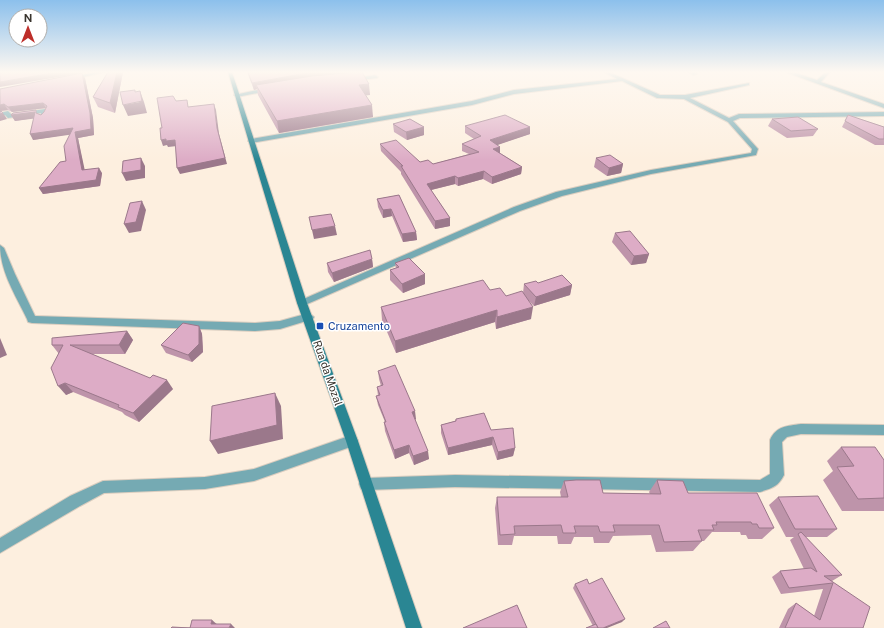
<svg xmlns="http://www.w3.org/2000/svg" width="884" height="628" viewBox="0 0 884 628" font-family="'Public Sans',sans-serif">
  <rect width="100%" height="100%" fill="#fdefdf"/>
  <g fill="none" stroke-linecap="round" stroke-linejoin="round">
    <defs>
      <g id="street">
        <path d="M97 72H105L70 80 67 78Z"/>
        <path d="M604 72H609L660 95H685L749 83V85L690 98 729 118 739 114 884 112V116L740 118 733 121 758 149 756 155 651 174 562 196 520 211 305 305H299L297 303 299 301 514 207 556 192 651 170 751 153 752 149 728 122 684 99 657 98 622 81 514 94 472 105 251 143 248 141 251 139 472 101 514 90 617 79Z"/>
        <path d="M689 72H694L697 74 693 75Z"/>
        <path d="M788 72H793L817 80 826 72H830L821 82 884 104V108L788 73Z"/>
        <path d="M375 75 378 77 377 78 352 81 349 79Z"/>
        <path d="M271 87 273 88V90L237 97 234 95Z"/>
        <path d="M45 109 48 111 46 117 43 119 40 117 41 113 8 118 5 115 0 117V113L8 111 11 114Z"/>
        <path d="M0 245 4 248 15 274 35 316 255 323 280 321 309 313 314 317 313 319 280 329 255 331 32 323 28 322 27 319C16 296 0 272 0 245Z"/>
        <path d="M801 424 884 425V435L801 434 787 437 782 442 784 475C778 487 772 488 760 492L455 487 366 490 361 489 359 484 361 479 366 478 455 475 760 480 770 474V440C776 426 787 426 801 424Z"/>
        <path d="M352 435 356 437 358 441 356 445 254 481 205 489 104 493 80 506 0 553V538L70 496 103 481 205 477 254 469Z"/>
      </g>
      <path id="secondary" d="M228 72H232L307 303 358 441 422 628H406L346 441 297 303Z"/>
    </defs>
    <use href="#street" stroke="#dacdbf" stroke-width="2"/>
    <use href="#secondary" stroke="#dacdbf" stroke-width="2"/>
    <use href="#street" fill="#75aab3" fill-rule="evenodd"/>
    <use href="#secondary" fill="#2a8693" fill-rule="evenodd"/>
  </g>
  <g fill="#be94aa">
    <path d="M108 72H123L115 113 98 107 93 97Z"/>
    <path d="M247 72H362L370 95H365L373 117 279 133 258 95 257 89 254 90Z"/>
    <path d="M85 78 93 118 94 135 78 138 84 170 102 173 100 186 43 194 39 188 66 161 70 134 33 140 34 118 15 121 11 115 38 114 41 115 44 112 46 108 12 112 8 110 0 111V89Z"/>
    <path d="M848 115 884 127V145H875L842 127Z"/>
    <path d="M772 119 818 129 813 136 787 138 768 126Z"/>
    <path d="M393 124 424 127V135L407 140 394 132Z"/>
    <path d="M465 126 530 127V134L496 145 500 147V153L522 167 521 174 492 184 483 179 458 186 455 184 431 190 450 218V226L435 229 401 174V172L381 151 380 144 420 162 433 164 469 154 462 151V144L474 139 465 133Z"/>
    <path d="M596 158 623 164 621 173 607 176 594 167Z"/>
    <path d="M399 195 416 232 417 240 403 242 392 216 383 218 378 207 377 199Z"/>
    <path d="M615 233 649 254 646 263 631 265 612 242Z"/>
    <path d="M372 259 373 267 334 282 328 272 327 263Z"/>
    <path d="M395 263 425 274V284L403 293 390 280V270L396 268Z"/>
    <path d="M538 283 572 285 570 295 534 306 529 301 531 319 496 329 495 322 396 353 382 320 381 307 490 290 506 296 523 293 524 284Z"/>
    <path d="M199 326 202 334 203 352 192 362 166 353 161 345Z"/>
    <path d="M127 331 133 340 125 354H92L173 389 139 422 125 415 122 412 73 392 66 395 59 354 52 345Z"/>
    <path d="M378 371 416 419 415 420 429 459 414 465 409 453 395 459 385 431 384 422H385L378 405 376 396H378L377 387 381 386 379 379Z"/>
    <path d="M456 419 491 430 515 448 513 456 497 460 492 445 448 455 441 433V425L455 421Z"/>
    <path d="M841 447 884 460V511H842L823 480 833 471 827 461Z"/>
    <path d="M657 480 774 528 762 539H748L746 535H741L740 532H712L704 541H702L693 551 656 552 651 535 613 536 609 543H594L593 537H574L571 544H558L557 536H514L512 545H498L495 508 497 497H561L560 492 564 481 603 493 650 494 649 492Z"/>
    <path d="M778 497 837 529 827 537H805L842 575 832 581 863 628H779L788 609 796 603 814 616 823 589 781 594 772 577 780 571 804 569 790 540 794 537H786L769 505Z"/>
    <path d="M575 584H589L622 622 593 626 573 588Z"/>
  </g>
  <g fill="#9b788b">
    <path d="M58 72H88L0 87V82Z"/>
    <path d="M117 72H123L115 113 110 103Z"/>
    <path d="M312 72H359L256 85 257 89 254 90 252 83Z"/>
    <path d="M82 73 85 78 93 118 94 135 78 138 86 176 82 170 75 134 33 140 30 134Z"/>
    <path d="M369 84 370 95 360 96 359 85Z"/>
    <path d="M140 91 144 102 147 113 128 116 123 105 140 102Z"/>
    <path d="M43 103 46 108 12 112 8 107Z"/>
    <path d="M4 104 8 110 0 111V105Z"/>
    <path d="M214 104 216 110 219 134 227 164 180 174 177 168 217 128Z"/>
    <path d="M372 105 373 117 279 133 277 121Z"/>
    <path d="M35 112 38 118 15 121 11 115Z"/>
    <path d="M3 113 7 119 0 121V114Z"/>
    <path d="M424 127V135L407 140 406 132Z"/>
    <path d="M530 127V134L489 148 490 140Z"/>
    <path d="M166 139 175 140 177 146 168 147 167 145 163 146 161 140Z"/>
    <path d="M500 147V155L493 149Z"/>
    <path d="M141 158 145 166V178L126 181 122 173Z"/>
    <path d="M623 164 621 173 607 176 609 168Z"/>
    <path d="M522 167 521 174 492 184V177Z"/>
    <path d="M99 168 102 173 100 186 43 194 39 188Z"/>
    <path d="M484 171 483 179 458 186V178Z"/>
    <path d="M455 176V184L427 191V184Z"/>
    <path d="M142 201 146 210 141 231 129 233 124 224Z"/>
    <path d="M391 209 392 216 383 218V210Z"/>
    <path d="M450 218V226L435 229V221Z"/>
    <path d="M335 226 337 235 314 239 312 230Z"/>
    <path d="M416 232 417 240 403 242 402 234Z"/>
    <path d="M649 254 646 263 631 265 634 256Z"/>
    <path d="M372 259 373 267 334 282 332 273Z"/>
    <path d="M425 274V284L403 293 402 284Z"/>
    <path d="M572 285 570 295 534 306 536 297Z"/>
    <path d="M533 307 531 319 496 329 497 317Z"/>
    <path d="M497 310 495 322 396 353 395 341Z"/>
    <path d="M199 326 202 334 203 352 192 362 188 355Z"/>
    <path d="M127 331 133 340 125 354 119 345Z"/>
    <path d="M0 338 7 355 0 358Z"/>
    <path d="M167 380 173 389 139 422 133 413Z"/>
    <path d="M65 383 73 392 66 395 58 386Z"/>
    <path d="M275 393 281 406 283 439 218 454 210 441Z"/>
    <path d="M415 411 416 419 412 421V412Z"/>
    <path d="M493 437 492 445 448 455V448Z"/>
    <path d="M409 445V453L395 459 394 450Z"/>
    <path d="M515 448 513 456 497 460 498 452Z"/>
    <path d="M428 451 429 459 414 465 413 456Z"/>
    <path d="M625 619 622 622 607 628H603Z"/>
    <path d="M212 620 219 626 211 624Z"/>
    <path d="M231 624 235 628H229Z"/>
  </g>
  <g fill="#ddacc6" stroke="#9b788b">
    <path d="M1 72H58L0 82V73Z"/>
    <path d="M108 72H117L110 103 93 97Z"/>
    <path d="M248 72H320H312L252 83Z"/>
    <path d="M356 72H362L369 84 359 85 372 105 277 121 256 85 312 76Z"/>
    <path d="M82 73 90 113 91 129 75 132 82 170 99 168 96 180 39 188 60 162 66 161 64 146 73 128 30 134 35 112 11 115 13 113 36 110V113L41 115 44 112 47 106 43 103 8 107 4 104 0 105V89Z"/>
    <path d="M135 90V92L140 91 142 101 123 105 120 92Z"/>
    <path d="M173 96 176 101 187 100 188 107 214 104 217 128 225 158 177 168 175 140 166 141V139L161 140 160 128H162L157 98Z"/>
    <path d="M1 111 3 113 0 114V112Z"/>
    <path d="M505 115 530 127 490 140 500 147 493 149 522 167 492 177 484 171 458 178 455 176 427 184 450 218 435 221 401 166H403L380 144 396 140 420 162 428 160 433 164 479 152 462 144 481 136 465 126Z"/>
    <path d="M848 115 884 127V139H879L845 121Z"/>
    <path d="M798 117 818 129 791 131 772 119Z"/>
    <path d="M410 119 424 127 406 132 393 124Z"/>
    <path d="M610 155 623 164 609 168 596 158Z"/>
    <path d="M141 158V170L122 173 123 161Z"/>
    <path d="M399 195 416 232 402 234 391 209 383 210 377 199Z"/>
    <path d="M142 201 136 222 124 224 130 203Z"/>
    <path d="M331 214 335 226 312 230 309 217Z"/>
    <path d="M630 231 649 254 634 256 615 233Z"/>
    <path d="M370 250 372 259 332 273 327 263Z"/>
    <path d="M409 258 425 274 402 284 390 270 399 267 395 263Z"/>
    <path d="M562 275 572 285 536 297 524 284 536 281 538 283Z"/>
    <path d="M483 280 490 290 500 288 506 296 522 291 533 307 497 317V310L395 341 381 307Z"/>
    <path d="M183 323 199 326V344L188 355 161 345Z"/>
    <path d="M127 331 119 345H70L150 378 153 375 167 380 133 413 118 407 119 405 65 383 58 386 51 368 63 345H52V338Z"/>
    <path d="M395 365 415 411 412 412 428 451 413 456 409 445 394 450 384 422H386L376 396 380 395 377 387 383 385 378 371Z"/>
    <path d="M275 393 277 425 210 441 212 406Z"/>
    <path d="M484 413 491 430 513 428 515 448 498 452 493 437 448 448 441 425 456 421V419Z"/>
    <path d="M841 447H875L884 460V498L858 499 837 467 854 466Z"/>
    <path d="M576 480H600L603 493 661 494 657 480 683 481 688 493H757L774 528H759L757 524H752L751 522H716L717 525H712L714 530H698L702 541 664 542 659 525H613L615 532H600L598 526H574L576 533H563L561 525 514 526 515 534 500 535 497 497H568L564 481Z"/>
    <path d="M818 496 837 529H795L778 497Z"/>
    <path d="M801 532 842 575 824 576 870 607 863 628H785L796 603 820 620 833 583 789 588 780 571 811 568 817 572 798 534Z"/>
    <path d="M602 578 625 619 603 628H598L575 584 587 579 589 584Z"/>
    <path d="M517 605 527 628H463Z"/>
    <path d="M192 620H212L211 624H231L229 628H171L172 627 190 628Z"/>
    <path d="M666 621 670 628H653Z"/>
    <path d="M596 624 598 628H586Z"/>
  </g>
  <linearGradient id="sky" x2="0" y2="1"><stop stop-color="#8cc0ec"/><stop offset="0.45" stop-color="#fef8f1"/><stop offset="1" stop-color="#fef8f1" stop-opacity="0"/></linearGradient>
  <rect width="884" height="160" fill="url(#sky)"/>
  <rect fill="#1a4fb4" stroke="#fff" stroke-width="1.5" x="316" y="322" width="8" height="8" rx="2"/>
  <g text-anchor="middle" stroke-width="3" stroke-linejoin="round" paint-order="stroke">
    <g font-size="11" fill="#164399" stroke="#fff" text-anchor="start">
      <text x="328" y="330">Cruzamento</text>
    </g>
    <g font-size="11" fill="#39342e" stroke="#fff">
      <text transform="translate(328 373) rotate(71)" y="4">Rua da Mozal</text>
    </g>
  </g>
  <g transform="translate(28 28)"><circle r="19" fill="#ffffff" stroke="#b0aeab"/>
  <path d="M0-3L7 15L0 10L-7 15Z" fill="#bd2e2a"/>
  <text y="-6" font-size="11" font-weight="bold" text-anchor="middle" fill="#39342e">N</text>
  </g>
</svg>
